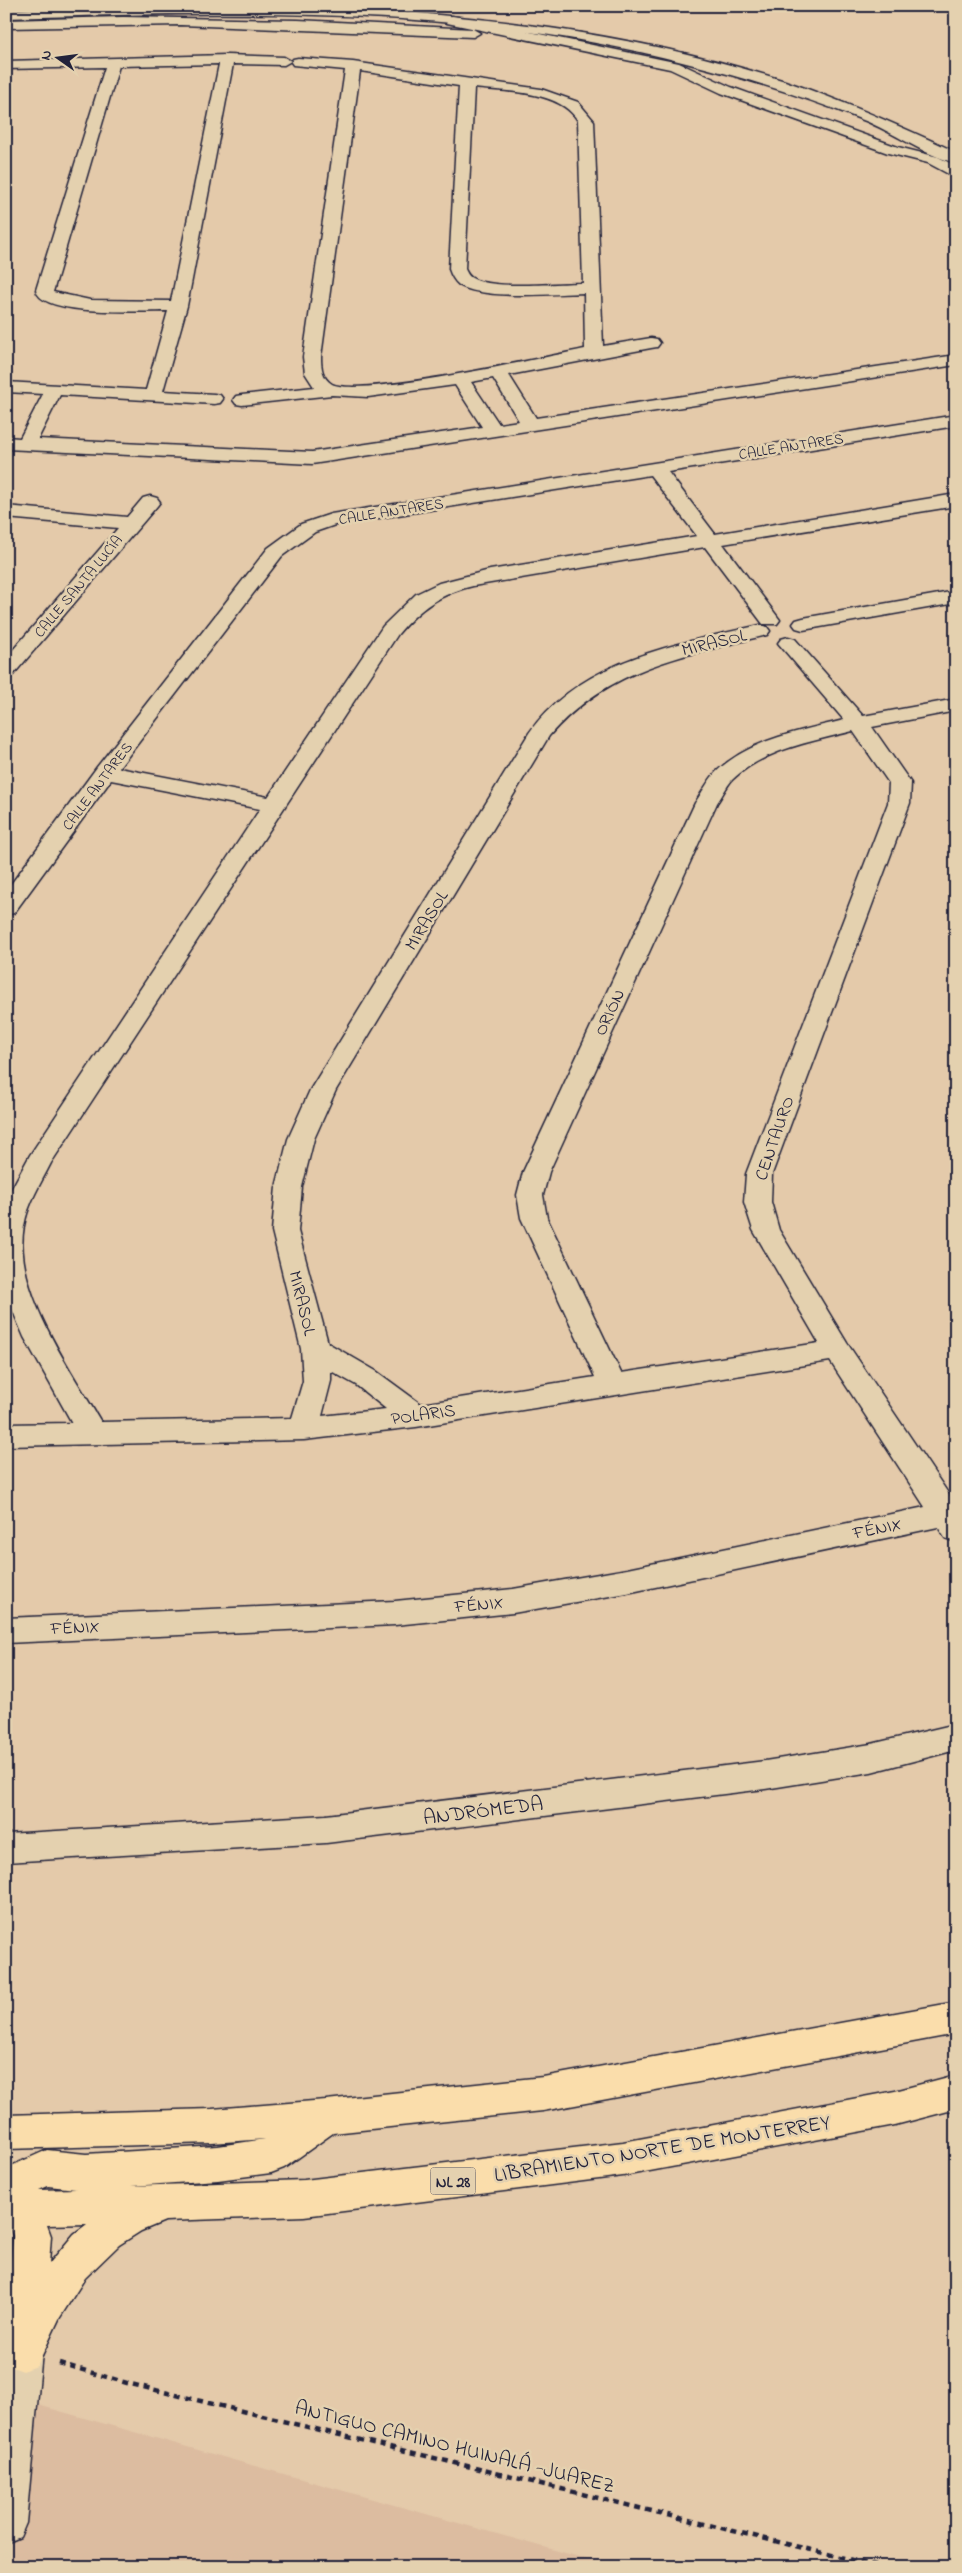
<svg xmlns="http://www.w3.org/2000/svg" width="962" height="2573" viewBox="0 0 962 2573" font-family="'Indie Flower',sans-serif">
  <rect width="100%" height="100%" fill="#e4caaa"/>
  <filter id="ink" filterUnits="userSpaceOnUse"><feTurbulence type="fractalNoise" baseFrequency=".02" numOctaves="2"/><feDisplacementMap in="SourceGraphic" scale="10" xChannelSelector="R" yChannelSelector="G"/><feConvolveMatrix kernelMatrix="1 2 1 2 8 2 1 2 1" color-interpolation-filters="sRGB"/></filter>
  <g filter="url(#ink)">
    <path fill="#dcbca0" d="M6 2396 109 2425 615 2567H6Z"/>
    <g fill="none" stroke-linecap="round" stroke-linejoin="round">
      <defs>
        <g id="minor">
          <path d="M452 16 679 63 731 87 898 147 938 157 956 166V178L928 163 888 153 721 93 670 69 447 23 445 20Z"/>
          <path d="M123 17 298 20 473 29 480 33 473 37 181 25 6 28V20Z"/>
          <path d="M227 55 284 57 291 61 284 65 233 64 187 306 163 391 214 394 220 395 223 399 220 403 214 404 60 395 38 439 312 452 482 427 455 385 368 397 332 395 242 405 236 404 233 400 236 396 242 395 314 387 305 373 303 357 345 70 293 65 291 62 293 59 298 58 353 62 541 89 578 102 594 121 603 346 651 338 657 339 660 343 657 347 651 348 509 375 536 418 956 355V365L312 464 6 449V437L20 438 43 394 6 392V382L146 390 168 311C145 311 41 317 36 290L105 67 6 69V61ZM219 64 171 301 90 300 53 292 119 66ZM360 71 459 86 449 269C451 275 454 281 459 285 483 300 555 294 584 293L585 349C545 357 360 398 332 384 322 378 321 367 321 357ZM474 88C506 92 560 90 578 121L583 283C559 283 491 290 472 278 468 276 467 273 465 269ZM493 378 519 421 499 424 471 382Z"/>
          <path d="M956 415V426L668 472 715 534 956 494V506L723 544 780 620 777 624H763L705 547 473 586C441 593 419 609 398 634L51 1163C41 1183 28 1203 24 1226 12 1289 71 1370 101 1422L292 1418 303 1381 301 1349 272 1231 276 1187 288 1139 310 1090 529 733C581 659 678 644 760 625L767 627 770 631 767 635C683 656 609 667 549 736L336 1090 314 1139 302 1187 298 1231 328 1343 376 1371 421 1404 595 1377 521 1218 517 1195 523 1172 695 803C702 793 708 780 717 771 751 739 800 731 844 720L778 643 781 639 788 637 795 639 863 716 956 699V711L872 727 911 783 910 803 772 1174 771 1202 779 1230 847 1343 956 1505V1542L945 1538 938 1527 627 1593 513 1613 395 1625 6 1643V1618L395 1601 513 1589 627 1569 925 1507 830 1361 416 1427 304 1440 6 1446V1424L72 1423 24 1337 6 1295V1199L30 1155 260 809 111 780 14 913 6 915V891L97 767 268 548 301 524 331 514ZM650 475 697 536 490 570 439 583 416 594 383 626 268 797 119 768 282 556 315 532 335 525ZM853 731 889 783 888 803 746 1174 744 1202 753 1230 819 1343 621 1373 547 1218 543 1195 549 1172 717 803C722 796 726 787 732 780 764 749 811 742 853 731ZM331 1371 356 1385 386 1409 322 1416 331 1381Z"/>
          <path d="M150 496 157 498 160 502 157 506 13 675 6 677V658L118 528 6 518V506L127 517 143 498Z"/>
          <path d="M956 591V603L803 630 796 628 793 624 796 620 803 618Z"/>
          <path d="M956 1724V1750L871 1772 765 1789 326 1843 6 1862V1834L326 1815 765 1761 871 1744Z"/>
          <path d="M23 2333 37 2338 42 2352 26 2523 20 2537 6 2543V2345L9 2338Z"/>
        </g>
        <path id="secondary" d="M317 6C475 15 634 32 785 81 844 101 900 126 956 152V163C923 155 894 132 863 120 805 97 746 78 686 63 465 5 232 11 6 18V10L102 6Z"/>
        <path id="primary" d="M956 2002V2034L543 2111 333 2133 284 2168 271 2173 218 2180 131 2186 304 2180 623 2142 895 2091 956 2075V2109L895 2125 623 2176 304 2216 165 2221 141 2231 119 2245 85 2278 59 2319 37 2366 23 2371 9 2366 6 2359 9 2340 6 2325 13 2236 10 2227H6V2169L9 2167 47 2150 86 2154 218 2146 265 2139 212 2143 6 2149V2115L212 2109 326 2100 543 2077ZM48 2186 76 2189 39 2190ZM87 2224 74 2234 49 2264 51 2236 47 2225Z"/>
      </defs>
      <use href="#minor" stroke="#22223b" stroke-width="3"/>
      <use href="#secondary" stroke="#22223b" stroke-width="3"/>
      <use href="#primary" stroke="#22223b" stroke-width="3"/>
      <path stroke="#22223b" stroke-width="4.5" stroke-dasharray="6 5" stroke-linecap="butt" d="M59 2363 127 2383 881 2567"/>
      <use href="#minor" fill="#e4d1af" fill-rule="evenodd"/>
      <use href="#secondary" fill="#e4d1af" fill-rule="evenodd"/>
      <use href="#primary" fill="#faddab" fill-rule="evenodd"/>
    </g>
  </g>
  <g text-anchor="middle" stroke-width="5" stroke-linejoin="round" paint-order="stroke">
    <g font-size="15" fill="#22223b" stroke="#e4d1af">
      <text transform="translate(791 446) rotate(-9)" y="5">CALLE ANTARES</text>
      <text transform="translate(391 511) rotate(-9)" y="5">CALLE ANTARES</text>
      <text transform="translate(78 586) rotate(-50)" y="5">CALLE SANTA LUCÍA</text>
      <text transform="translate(97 786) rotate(-53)" y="5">CALLE ANTARES</text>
    </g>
    <rect fill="#e4d1af" stroke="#5c565e" stroke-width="1" x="430.5" y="2167.5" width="45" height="27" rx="4"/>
    <g font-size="16" font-weight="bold" fill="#22223b">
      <text x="453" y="2187">NL 28</text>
    </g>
    <g font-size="18" fill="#22223b" stroke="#e4d1af">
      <text transform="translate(714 642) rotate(-14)" y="6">MIRASOL</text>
      <text transform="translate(426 920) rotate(-59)" y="6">MIRASOL</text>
      <text transform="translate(609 1012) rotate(-65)" y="6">ORIÓN</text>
      <text transform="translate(774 1138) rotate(-71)" y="6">CENTAURO</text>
      <text transform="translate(303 1303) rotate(76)" y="6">MIRASOL</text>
      <text transform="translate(423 1414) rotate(-8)" y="6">POLARIS</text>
      <text transform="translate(877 1528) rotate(-12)" y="6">FÉNIX</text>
      <text transform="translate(479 1604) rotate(-6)" y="6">FÉNIX</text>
      <text transform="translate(75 1627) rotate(-3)" y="6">FÉNIX</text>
    </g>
    <g font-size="21" fill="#22223b" stroke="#e4d1af">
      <text transform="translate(483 1810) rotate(-7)" y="7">ANDRÓMEDA</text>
      <text transform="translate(662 2148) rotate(-9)" y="7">LIBRAMIENTO NORTE DE MONTERREY</text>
      <text transform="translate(455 2446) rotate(14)" y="7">ANTIGUO CAMINO HUINALÁ -JUAREZ</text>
    </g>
  </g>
  <rect width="962" height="2573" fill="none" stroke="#e4d1af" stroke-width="25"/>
  <rect x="12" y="12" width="937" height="2548" fill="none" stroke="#22223b" stroke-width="2" filter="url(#ink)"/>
  <g transform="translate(58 58) rotate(284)" stroke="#e4d1af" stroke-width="4" paint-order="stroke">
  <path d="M0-4L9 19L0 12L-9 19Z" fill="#22223b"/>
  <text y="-8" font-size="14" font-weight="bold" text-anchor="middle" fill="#22223b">N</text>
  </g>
</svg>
